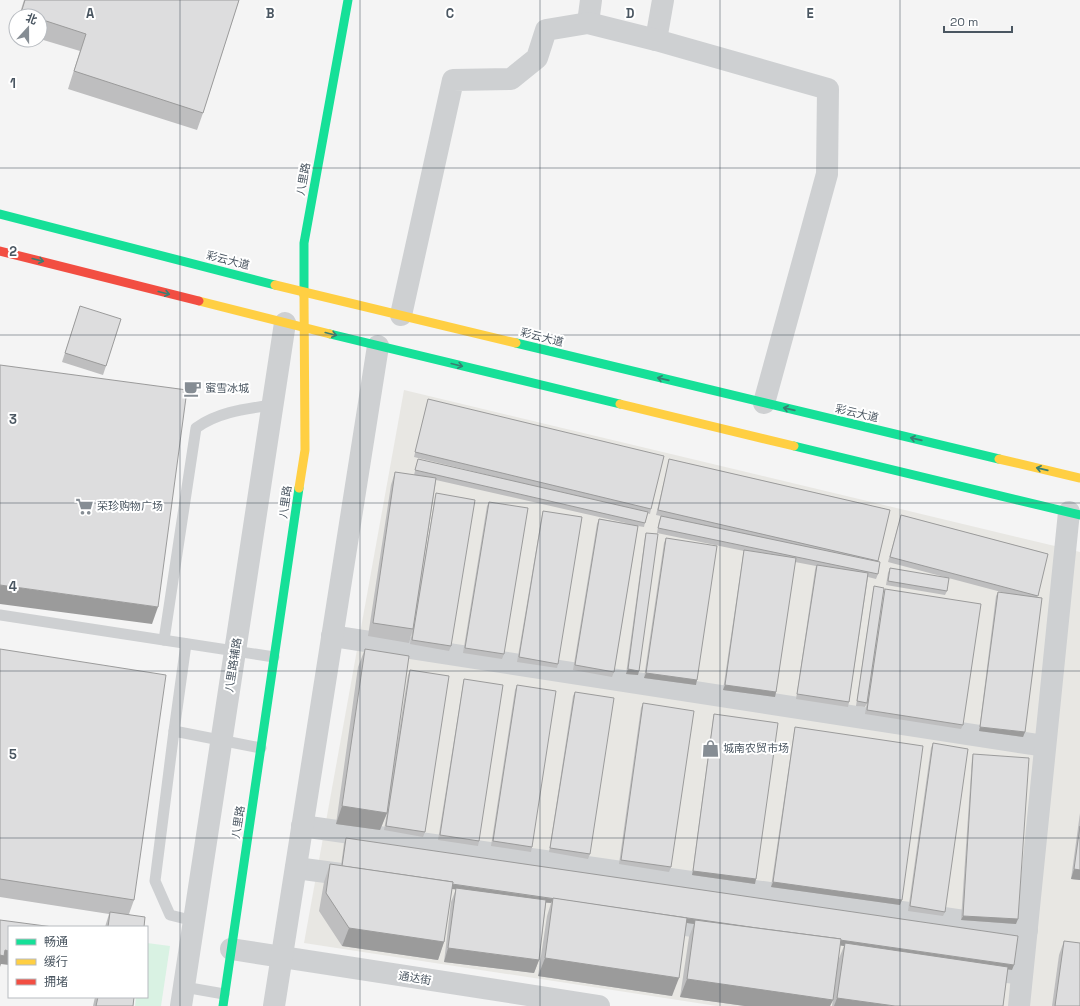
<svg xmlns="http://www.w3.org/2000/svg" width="1080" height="1006" viewBox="0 0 1080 1006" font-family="'Space Grotesk','Noto Sans SC',sans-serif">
  <rect width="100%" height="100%" fill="#f4f4f4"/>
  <path fill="#e8e7e3" d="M404 390 1080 552V1006H717L304 943Z"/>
  <path fill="#d9f2e3" d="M147 943 170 946 161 1006H135L136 997H147Z"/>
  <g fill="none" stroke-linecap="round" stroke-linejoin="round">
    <g stroke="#ced0d2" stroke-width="11">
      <path d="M0 615 274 657"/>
      <path d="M164 640 196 428C218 412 245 409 272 405"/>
      <path d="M174 731 186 644"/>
      <path d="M194 921 170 915 155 881 174 731 261 748"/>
      <path d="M184 987 224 994"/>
    </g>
    <g stroke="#ced0d2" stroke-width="22">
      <path d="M588 23 591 0"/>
      <path d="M656 40 663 0"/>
      <path d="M401 315 453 80 511 79 537 58 546 30 588 23 656 40 828 89 827 174 764 403"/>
      <path d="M332 636 1045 746"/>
      <path d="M302 826 1027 930"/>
      <path d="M296 868 356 876"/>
      <path d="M657 921 722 930"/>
      <path d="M231 949 599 1006"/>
      <path d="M978 968 1022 974"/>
      <path d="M181 1006 285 323"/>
      <path d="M274 1006 378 346"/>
      <path d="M1019 1006 1069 512"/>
    </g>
    <g stroke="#16e098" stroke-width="9">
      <path d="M0 214 275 285"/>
      <path d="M304 295V243L348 0"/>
      <path d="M330 334 620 404"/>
      <path d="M516 343 999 459"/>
      <path d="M794 446 1080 515"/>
      <path d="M223 1006 299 488"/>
    </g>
    <g stroke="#ffcf43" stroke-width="9">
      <path d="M275 285 516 343"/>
      <path d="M199 301 330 334"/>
      <path d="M620 404 794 446"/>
      <path d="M999 459 1080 478"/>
      <path d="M299 488 305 450 304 295"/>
    </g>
    <path stroke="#f24e42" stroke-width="9" d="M0 251 199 301"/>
  </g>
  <g fill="#bebebf">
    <path d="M24 0H239L203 113 197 130 68 89 80 51 40 39V16H19Z"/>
    <path d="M80 306 106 366 103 375 62 362Z"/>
    <path d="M428 399 651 509 650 514 647 513 644 527 638 526 614 672 612 677 573 670 597 524 599 519 630 524 436 480 419 593 435 498 436 493 451 646 449 651 410 644 412 632 409 643 368 636 391 485 395 472 414 475 418 459 525 484 414 457Z"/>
    <path d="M669 459 890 510 877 562 878 574 876 579 868 577 849 702 848 707 796 699 815 570 816 566 795 562 775 697 723 690 743 555 744 551 657 533 659 521 661 516 675 519 656 515 668 464Z"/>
    <path d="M489 502 504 654 502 659 463 653 487 506Z"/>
    <path d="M543 511 558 664 557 668 517 662 542 515Z"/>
    <path d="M901 515 1048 554 1037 597 1025 732 1023 737 979 731 996 596 998 592 1005 593 888 562Z"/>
    <path d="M646 533 638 675 626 674 645 537Z"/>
    <path d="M666 538 696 685 644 678 664 543Z"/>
    <path d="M890 568 947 591 945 595 886 585 888 573Z"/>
    <path d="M874 586 867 703 865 707 856 706 873 591Z"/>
    <path d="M885 589 963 725 961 729 865 714 884 593Z"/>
    <path d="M0 649 134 900 129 914 144 927H105L109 914 0 897Z"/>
    <path d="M365 649 387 808 408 675 410 670 425 832 423 837 384 830 387 813 380 830 336 824 358 667Z"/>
    <path d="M464 679 479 841 478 846 438 840 463 684Z"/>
    <path d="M517 685 532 847 531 852 491 846 515 690Z"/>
    <path d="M575 692 590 854 588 859 549 852 573 696Z"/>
    <path d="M643 703 671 867 669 872 619 864 641 708Z"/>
    <path d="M714 714 755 884 692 875 713 719Z"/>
    <path d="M795 727 900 905 771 887 794 732Z"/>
    <path d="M933 743 945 912 943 916 908 911 931 748Z"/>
    <path d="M973 754 1016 924 961 920 972 758Z"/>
    <path d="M1080 813V880L1071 879Z"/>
    <path d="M346 838 1012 970 1008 969 1003 1006H832L838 961 844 946 840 945 833 1000 830 1006H745L680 997 689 937 694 924 687 923 672 996 538 976 547 916 551 903H546L539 960 534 973 444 962 451 902 456 889H452L444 942 438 960 342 946 319 911 324 882 330 864 341 866 344 843Z"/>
    <path d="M1064 941 1080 1006H1052L1059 955Z"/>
    <path d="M95 997H134L133 1006H93Z"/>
  </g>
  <g fill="#9b9b9b">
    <path d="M0 585 158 607 152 624 0 604Z"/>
    <path d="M628 669 639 671 638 675 626 674Z"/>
    <path d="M646 673 697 680 696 685 644 678Z"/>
    <path d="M725 685 776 692 775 697 723 690Z"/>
    <path d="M980 727 1025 732 1023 737 979 731Z"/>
    <path d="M342 806 387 813 380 830 336 824Z"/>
    <path d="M341 868 553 899 551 903 340 873Z"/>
    <path d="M1074 869 1080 870V880L1071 879Z"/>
    <path d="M693 871 756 879 755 884 692 875Z"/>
    <path d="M773 882 902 900 900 905 771 887Z"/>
    <path d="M553 899 1014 965 1012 970 844 946 845 943 844 946 694 924 695 920 694 924 552 903Z"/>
    <path d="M963 916 1018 919 1016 924 961 920Z"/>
    <path d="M349 928 444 942 438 960 342 946Z"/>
    <path d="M448 948 539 960 534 973 444 962Z"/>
    <path d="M5 950 9 951V965L1 964 0 967V955Z"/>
    <path d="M545 958 679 978 672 996 538 976Z"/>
    <path d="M687 979 833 1000 830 1006H745L680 997Z"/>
    <path d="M837 998 895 1006H834Z"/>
  </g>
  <g fill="#ddddde" stroke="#9b9b9b">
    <path d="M25 0H239L203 113 74 71 86 34 40 19V16H31L21 13Z"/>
    <path d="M80 306 121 319 106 366 65 353Z"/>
    <path d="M0 365 187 390 158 607 0 585Z"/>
    <path d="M428 399 664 456 651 509 415 452Z"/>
    <path d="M418 459 648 512 645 523 415 470Z"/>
    <path d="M669 459 890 510 878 561 658 510Z"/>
    <path d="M395 472 436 478 413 629 373 623Z"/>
    <path d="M436 493 475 500 451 646 412 640Z"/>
    <path d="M489 502 528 508 504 654 465 648Z"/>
    <path d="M543 511 582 517 558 664 519 657Z"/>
    <path d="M901 515 1048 554 1038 596 890 557Z"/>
    <path d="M661 516 880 562 878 574 658 528Z"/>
    <path d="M599 519 638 526 614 672 575 665Z"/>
    <path d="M646 533 658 534 639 671 628 669Z"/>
    <path d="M666 538 717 546 697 680 646 673Z"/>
    <path d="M744 550 796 558 776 692 725 685Z"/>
    <path d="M817 565 868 573 849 702 797 694Z"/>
    <path d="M890 568 949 578 947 591 888 581Z"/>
    <path d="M874 586 884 588 867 703 857 701Z"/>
    <path d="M885 589 981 604 963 725 867 710Z"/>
    <path d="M998 592 1042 598 1025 732 980 727Z"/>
    <path d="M0 649 166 675 134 900 0 879Z"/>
    <path d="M365 649 409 656 387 813 342 806Z"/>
    <path d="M410 670 449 676 425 832 386 826Z"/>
    <path d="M464 679 503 685 479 841 440 835Z"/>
    <path d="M517 685 556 691 532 847 493 841Z"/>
    <path d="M575 692 614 698 590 854 550 848Z"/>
    <path d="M643 703 694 711 671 867 621 860Z"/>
    <path d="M714 714 778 723 756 879 693 871Z"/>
    <path d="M795 727 923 746 902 900 773 882Z"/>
    <path d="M933 743 968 749 945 912 910 906Z"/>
    <path d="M973 754 1029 758 1018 919 963 916Z"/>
    <path d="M1080 826V870L1074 869Z"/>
    <path d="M346 838 1018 936 1014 965 840 940 841 939 757 928 452 884 453 882 342 866Z"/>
    <path d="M330 864 453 882 444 942 349 928 326 893Z"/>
    <path d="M456 888 546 900 539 960 448 948Z"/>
    <path d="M553 898 687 918 679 978 545 958Z"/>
    <path d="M110 912 145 917 144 927H108Z"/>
    <path d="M0 920 53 927H9V951L5 950 4 956 0 955Z"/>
    <path d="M695 920 841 939 833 1000 687 979Z"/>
    <path d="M1064 941 1080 943V1006H1055Z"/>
    <path d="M845 943 1008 967 1003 1006H895L837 998Z"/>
    <path d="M98 997H134L133 1006H96Z"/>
  </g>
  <defs><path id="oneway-shaft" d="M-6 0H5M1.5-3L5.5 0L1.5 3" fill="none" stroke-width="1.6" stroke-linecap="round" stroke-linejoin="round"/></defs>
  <g stroke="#3a7f72">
    <use href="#oneway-shaft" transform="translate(38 260) rotate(14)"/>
    <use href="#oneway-shaft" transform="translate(164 293) rotate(14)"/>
    <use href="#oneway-shaft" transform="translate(331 334) rotate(14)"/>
    <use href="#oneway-shaft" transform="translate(457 365) rotate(14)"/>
    <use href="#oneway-shaft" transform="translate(663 379) rotate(-167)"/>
    <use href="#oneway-shaft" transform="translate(789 409) rotate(-167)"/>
    <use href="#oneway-shaft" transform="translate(916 439) rotate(-167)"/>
    <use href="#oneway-shaft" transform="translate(1042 469) rotate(-167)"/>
  </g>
  <path fill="none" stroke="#4a5661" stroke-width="1" stroke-opacity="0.55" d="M180 0V1006M360 0V1006M540 0V1006M720 0V1006M900 0V1006M0 168H1080M0 335H1080M0 503H1080M0 671H1080M0 838H1080"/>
  <defs>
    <symbol id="cafe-bare" viewBox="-9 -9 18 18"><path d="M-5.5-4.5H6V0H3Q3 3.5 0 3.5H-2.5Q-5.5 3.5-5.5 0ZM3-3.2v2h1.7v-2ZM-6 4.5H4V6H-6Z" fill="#868d94" stroke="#fff" stroke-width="2.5" paint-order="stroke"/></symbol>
    <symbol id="supermarket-bare" viewBox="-9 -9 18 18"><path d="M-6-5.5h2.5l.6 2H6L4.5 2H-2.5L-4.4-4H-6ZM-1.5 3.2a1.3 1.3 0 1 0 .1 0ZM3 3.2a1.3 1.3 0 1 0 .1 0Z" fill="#868d94" stroke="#fff" stroke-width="2.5" paint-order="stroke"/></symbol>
    <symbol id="shop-bare" viewBox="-9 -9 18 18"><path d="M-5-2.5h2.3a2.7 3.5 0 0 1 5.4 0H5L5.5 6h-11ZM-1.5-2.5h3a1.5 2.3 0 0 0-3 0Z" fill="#868d94" stroke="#fff" stroke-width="2.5" paint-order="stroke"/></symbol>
  </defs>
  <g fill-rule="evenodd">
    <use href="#cafe-bare" x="180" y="376" width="25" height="25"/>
    <use href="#supermarket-bare" x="72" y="494" width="25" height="25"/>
    <use href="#shop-bare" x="698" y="736" width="25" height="25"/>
  </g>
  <g text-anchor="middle" stroke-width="4" stroke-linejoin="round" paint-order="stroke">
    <g font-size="11" fill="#4a5661" stroke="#fff">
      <text transform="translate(303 179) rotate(-80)" y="4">八里路</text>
      <text transform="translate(228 260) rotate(14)" y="4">彩云大道</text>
      <text transform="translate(542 337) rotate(14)" y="4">彩云大道</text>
      <text transform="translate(857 413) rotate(13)" y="4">彩云大道</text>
      <text transform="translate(285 502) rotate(-82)" y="4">八里路</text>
      <text transform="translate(233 665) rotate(-81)" y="4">八里路辅路</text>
      <text transform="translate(238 822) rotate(-81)" y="4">八里路</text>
      <text transform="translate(415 978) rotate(9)" y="4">通达街</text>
    </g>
    <g font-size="11" fill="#4a5661" stroke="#fff" text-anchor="start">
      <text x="205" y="392">蜜雪冰城</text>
      <text x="97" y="510">荣珍购物广场</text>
      <text x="723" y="752">城南农贸市场</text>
    </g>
  </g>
  <g font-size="13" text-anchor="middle" font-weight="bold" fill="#4a5661" stroke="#fff" stroke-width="4" stroke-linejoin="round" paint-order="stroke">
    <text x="90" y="18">A</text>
    <text x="270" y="18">B</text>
    <text x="450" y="18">C</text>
    <text x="630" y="18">D</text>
    <text x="810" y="18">E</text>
    <text x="13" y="88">1</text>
    <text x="13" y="256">2</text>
    <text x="13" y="424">3</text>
    <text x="13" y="591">4</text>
    <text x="13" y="759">5</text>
  </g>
  <rect x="8" y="926" width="140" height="72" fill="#ffffff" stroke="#b7bbc0"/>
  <rect x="16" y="939" width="20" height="6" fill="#16e098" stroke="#b7bbc0"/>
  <text x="44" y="946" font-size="12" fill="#4a5661">畅通</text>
  <rect x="16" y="959" width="20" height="6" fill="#ffcf43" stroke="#b7bbc0"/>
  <text x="44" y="966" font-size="12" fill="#4a5661">缓行</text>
  <rect x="16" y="979" width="20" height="6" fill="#f24e42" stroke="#b7bbc0"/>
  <text x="44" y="986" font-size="12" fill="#4a5661">拥堵</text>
  <g transform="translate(28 28) rotate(21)"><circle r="19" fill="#ffffff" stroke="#b7bbc0"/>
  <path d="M0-3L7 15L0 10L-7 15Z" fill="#868d94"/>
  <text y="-6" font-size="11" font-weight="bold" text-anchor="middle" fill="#4a5661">北</text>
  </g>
  <path d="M944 26v6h68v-6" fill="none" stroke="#4a5661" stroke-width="2"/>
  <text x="950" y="26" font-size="12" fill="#4a5661" stroke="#ffffff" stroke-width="3" paint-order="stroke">20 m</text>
</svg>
